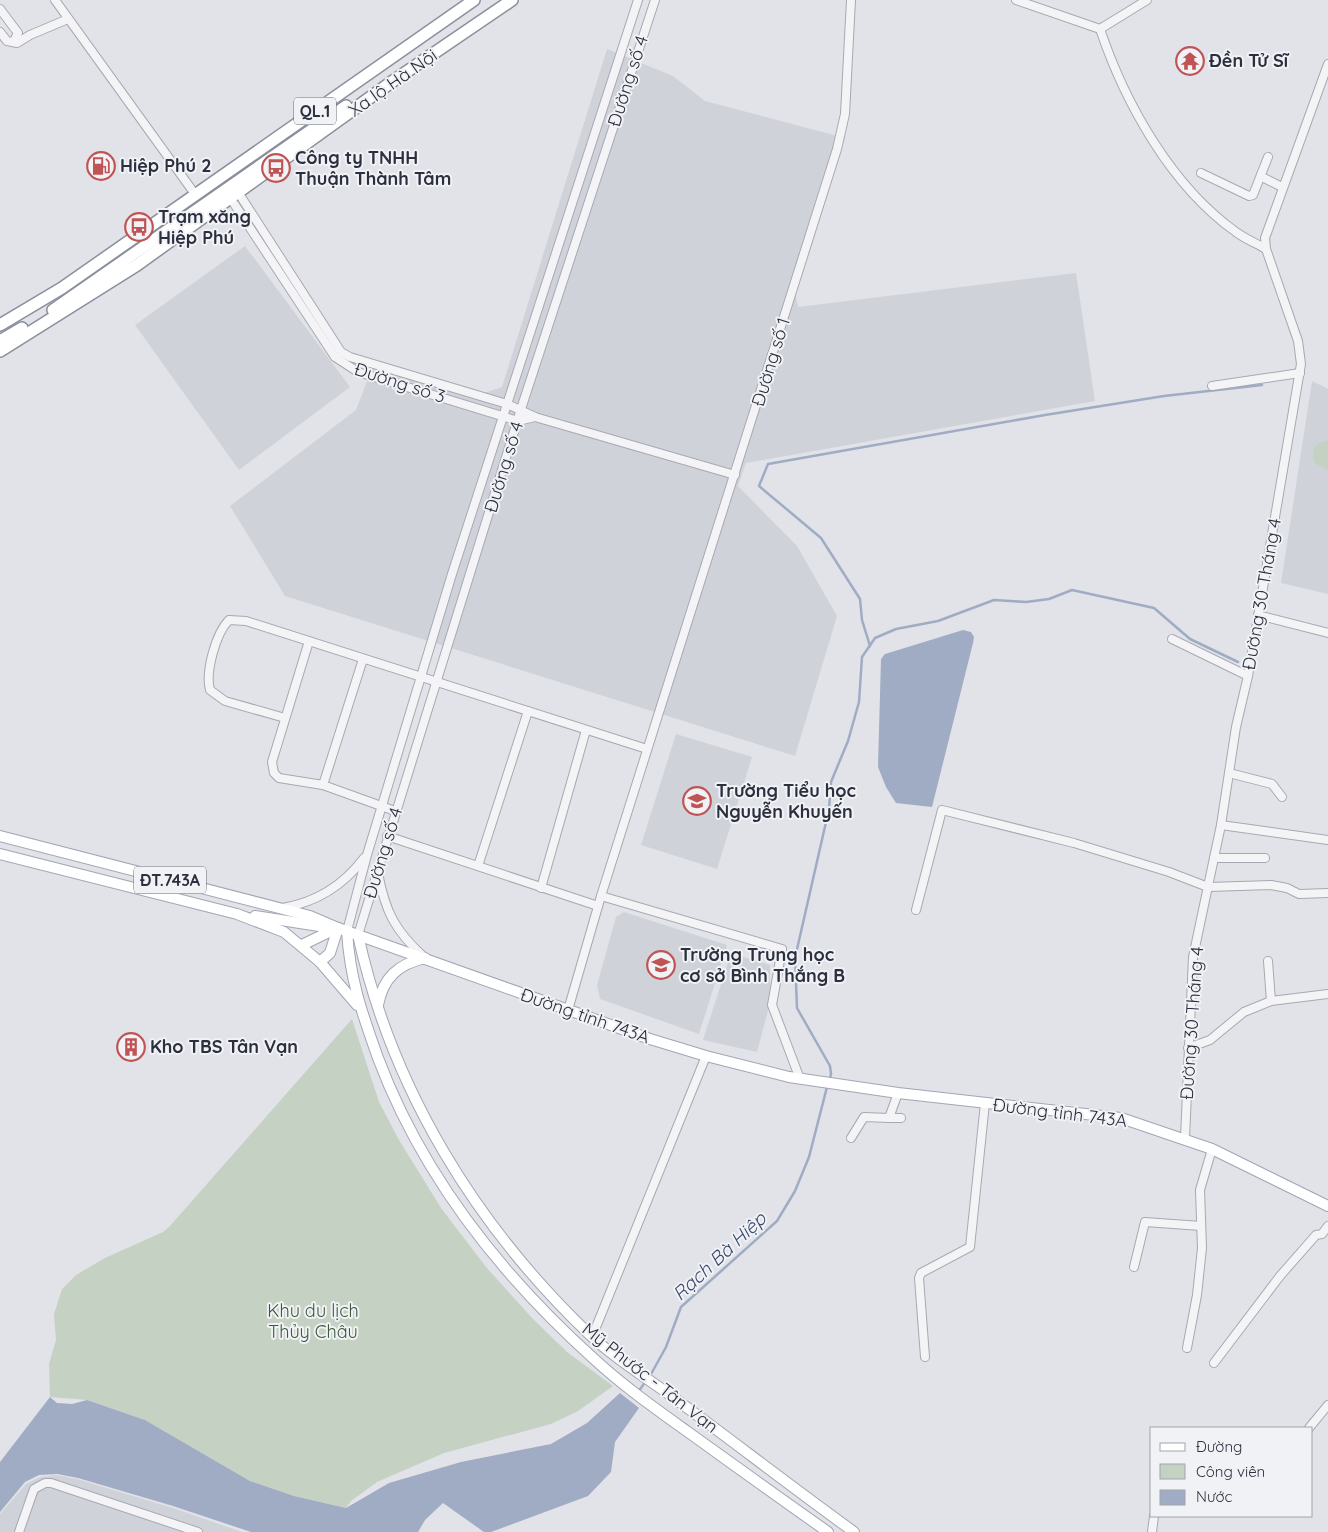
<svg xmlns="http://www.w3.org/2000/svg" width="1328" height="1532" viewBox="0 0 1328 1532" font-family="Quicksand,sans-serif">
  <rect width="100%" height="100%" fill="#e1e3e8"/>
  <g fill="#d0d2da">
    <path d="M607 49 673 76 705 101 845 138 795 292 798 307 1076 273 1095 401 746 463 738 486 797 546 837 616 795 756 285 596 230 506 356 410 374 363 484 393 502 387Z"/>
    <path d="M245 246 350 387 239 470 135 325Z"/>
    <path d="M1312 381 1328 389V594L1281 583Z"/>
    <path d="M676 734 752 757 717 869 641 845Z"/>
    <path d="M624 912 727 945 699 1034 600 999 597 985 616 917Z"/>
    <path d="M731 953 770 965V1003L757 1052 703 1040Z"/>
    <path d="M56 1475 77 1479 173 1508 242 1532H0V1514L26 1484 40 1477Z"/>
  </g>
  <g fill="#c5d1c3">
    <path d="M1328 441V471L1315 463C1309 450 1315 443 1328 441Z"/>
    <path d="M352 1019 379 1102 399 1140 441 1208 486 1267 532 1318 567 1352 613 1386 578 1411 551 1424 444 1453 377 1482 351 1501 346 1508 294 1496 250 1481 145 1420 87 1400 50 1397 49 1364 56 1340 54 1314 62 1289 76 1275 105 1258 163 1232 170 1226Z"/>
  </g>
  <g fill="#a0acc4">
    <path d="M963 630 971 632 974 637 973 643 932 807 896 803 886 787 878 767 881 659 885 654Z"/>
    <path d="M620 1393 639 1408 615 1442 611 1472 588 1496 491 1532H484L443 1503 425 1520 418 1532H251L173 1506 78 1478 57 1474 39 1475 25 1482 0 1512V1462L50 1397 57 1403 72 1404 87 1400 145 1420 250 1481 294 1496 346 1508 389 1483 461 1462 551 1444 587 1423Z"/>
  </g>
  <g fill="none" stroke-linecap="round" stroke-linejoin="round">
    <g stroke="#a0acc4" stroke-width="2.5">
      <path d="M870 646 862 620 860 599 821 538 759 486 768 464 1045 415 1164 396 1262 385"/>
      <path d="M830 1079 831 1074 830 1066 797 1008 795 958 829 809 831 782 848 741 859 702 862 657 875 638 896 629 938 621 994 600 1026 602 1049 599 1072 590 1154 608 1190 639 1238 662"/>
      <path d="M650 1376 666 1347 681 1307 777 1221 795 1191 809 1157 827 1087"/>
      <path d="M638 1392 646 1381"/>
    </g>
    <defs>
      <g id="minor">
        <path d="M55 0 192 190"/>
        <path d="M1016 0 1100 29"/>
        <path d="M0 9 18 33 14 41"/>
        <path d="M1100 29C1125 103 1171 186 1236 232 1245 239 1256 243 1266 249"/>
        <path d="M1100 29 1147 0"/>
        <path d="M0 32 7 41 17 43 30 35 68 19"/>
        <path d="M1201 173 1249 196 1253 195 1268 157"/>
        <path d="M1262 177 1282 187"/>
        <path d="M236 189 341 352 350 357 507 404 535 417 735 475"/>
        <path d="M229 196 335 357 358 372 518 421 535 417"/>
        <path d="M1212 386 1300 373"/>
        <path d="M1258 615 1328 633"/>
        <path d="M1172 639 1248 676"/>
        <path d="M309 641 272 762 274 773 279 778 323 785 395 811"/>
        <path d="M285 718 225 701 210 690C205 672 216 633 229 620L246 621 647 749"/>
        <path d="M1229 773 1272 784 1282 797"/>
        <path d="M323 785 363 659"/>
        <path d="M1221 825 1328 840"/>
        <path d="M387 836 598 906"/>
        <path d="M1214 858H1265"/>
        <path d="M478 866 528 711"/>
        <path d="M378 873C385 911 395 931 424 957"/>
        <path d="M541 888 586 730"/>
        <path d="M601 896 782 949 772 1005 800 1079"/>
        <path d="M283 908C317 902 343 886 364 858"/>
        <path d="M916 910 942 810 1074 843 1169 872 1208 887 1271 885 1287 888 1299 894 1328 893"/>
        <path d="M347 931 367 855 452 574 638 0"/>
        <path d="M358 935 521 409 655 0"/>
        <path d="M1268 961 1271 1001 1328 994"/>
        <path d="M568 1010 601 896 837 149 845 114 851 0"/>
        <path d="M1188 1048 1210 1040 1244 1012 1271 1001"/>
        <path d="M889 1118H901"/>
        <path d="M851 1138 864 1117 889 1118 898 1093"/>
        <path d="M1185 1138 1193 957 1221 825 1236 727 1248 676 1301 364 1298 341 1266 249 1265 238 1328 64"/>
        <path d="M1134 1267 1145 1222 1201 1226"/>
        <path d="M592 1337 706 1056"/>
        <path d="M1187 1348 1197 1295 1202 1248 1200 1190 1212 1149"/>
        <path d="M925 1357 919 1278 921 1273 970 1247 985 1103"/>
        <path d="M1214 1363 1280 1276 1316 1235 1322 1234 1328 1226"/>
        <path d="M1309 1428 1328 1405"/>
        <path d="M19 1532 34 1489 45 1483H51L198 1532"/>
        <path d="M1152 1532 1154 1516"/>
      </g>
      <g id="major">
        <path d="M0 836 310 916 338 928 650 1039 706 1056 789 1077 898 1093 1121 1118 1212 1149 1328 1206"/>
        <path d="M0 854 237 914 284 932 320 962 357 1005"/>
        <path d="M255 916 332 928"/>
        <path d="M347 931C350 980 362 1013 378 1058 422 1175 501 1275 593 1358 622 1385 656 1409 688 1432 734 1465 781 1499 828 1532"/>
        <path d="M358 935C392 1090 476 1226 590 1335 615 1359 646 1377 674 1398 734 1442 793 1488 854 1532"/>
        <path d="M302 945 337 928"/>
        <path d="M320 962 330 953 338 928"/>
        <path d="M378 1005C383 978 398 964 425 958"/>
      </g>
      <g id="highway">
        <path d="M53 310 346 106"/>
        <path d="M0 325 62 288 474 0"/>
        <path d="M0 341 22 328"/>
        <path d="M0 351 137 265 393 81 512 0"/>
      </g>
    </defs>
    <use href="#minor" stroke="#a7a9b2" stroke-width="10"/>
    <use href="#major" stroke="#a2a6b3" stroke-width="12"/>
    <use href="#highway" stroke="#8a8f9d" stroke-width="14"/>
    <use href="#minor" stroke="#f4f4f7" stroke-width="8"/>
    <use href="#major" stroke="#fff" stroke-width="10"/>
    <use href="#highway" stroke="#fff" stroke-width="11"/>
  </g>
  <defs>
    <symbol id="temple-ring" viewBox="-11 -11 22 22"><circle r="9.5" fill="#f1f2f6" stroke="#c05454" stroke-width="1.5"/><path d="M0-6L5-2H3V0L6.5 2.5H4V6H1.5V3h-3V6H-4V2.5H-6.5L-3 0V-2H-5Z" fill="#c05454"/></symbol>
    <symbol id="fuel-ring" viewBox="-11 -11 22 22"><circle r="9.5" fill="#f1f2f6" stroke="#c05454" stroke-width="1.5"/><path d="M-5.5-6h7V0h2V4h1.3V-2.5L3-4.5l.8-.8L6-3V5H2.5V1h-1V6h-7ZM-4.2-4.7v3.2H.2V-4.7Z" fill="#c05454"/></symbol>
    <symbol id="bus-ring" viewBox="-11 -11 22 22"><circle r="9.5" fill="#f1f2f6" stroke="#c05454" stroke-width="1.5"/><path d="M-5-6H5V4H4V6H2V4H-2V6H-4V4H-5ZM-3.5-4V0h7V-4ZM-3.5 1.2v1.5H-2V1.2ZM2 1.2v1.5H3.5V1.2Z" fill="#c05454"/></symbol>
    <symbol id="school-ring" viewBox="-11 -11 22 22"><circle r="9.5" fill="#f1f2f6" stroke="#c05454" stroke-width="1.5"/><path d="M0-5L7-2L0 1L-7-2ZM-4 1L0 2.5L4 1V4Q0 6-4 4Z" fill="#c05454"/></symbol>
    <symbol id="building-ring" viewBox="-11 -11 22 22"><circle r="9.5" fill="#f1f2f6" stroke="#c05454" stroke-width="1.5"/><path d="M-4-6H4V6H1V3H-1V6H-4ZM-2.5-4.3h1.7v1.8h-1.7ZM.8-4.3h1.7v1.8H.8ZM-2.5-1h1.7V.8h-1.7ZM.8-1h1.7V.8H.8Z" fill="#c05454"/></symbol>
  </defs>
  <g fill-rule="evenodd">
    <use href="#temple-ring" x="1174" y="45" width="32" height="32"/>
    <use href="#fuel-ring" x="85" y="150" width="32" height="32"/>
    <use href="#bus-ring" x="260" y="152" width="32" height="32"/>
    <use href="#bus-ring" x="123" y="211" width="32" height="32"/>
    <use href="#school-ring" x="681" y="785" width="32" height="32"/>
    <use href="#school-ring" x="645" y="949" width="32" height="32"/>
    <use href="#building-ring" x="115" y="1031" width="32" height="32"/>
  </g>
  <g text-anchor="middle" stroke-width="4" stroke-linejoin="round" paint-order="stroke">
    <g fill="#f1f2f6" stroke="#666a75" stroke-width="1">
      <rect x="294" y="97.5" width="42" height="27" rx="4"/>
      <rect x="134" y="866.5" width="72" height="27" rx="4"/>
    </g>
    <g font-size="16" font-weight="bold" fill="#2b2f3e">
      <text x="315" y="117">QL.1</text>
      <text x="170" y="886">ĐT.743A</text>
    </g>
    <g font-size="18" font-weight="bold" fill="#2b2f3e" stroke="#f1f2f6" text-anchor="start">
      <text x="1209" y="67">Đền Tử Sĩ</text>
      <text x="295" y="164">Công ty TNHH<tspan x="295" dy="21">Thuận Thành Tâm</tspan></text>
      <text x="120" y="172">Hiệp Phú 2</text>
      <text x="158" y="223">Trạm xăng<tspan x="158" dy="21">Hiệp Phú</tspan></text>
      <text x="716" y="797">Trường Tiểu học<tspan x="716" dy="21">Nguyễn Khuyến</tspan></text>
      <text x="680" y="961">Trường Trung học<tspan x="680" dy="21">cơ sở Bình Thắng B</tspan></text>
      <text x="150" y="1053">Kho TBS Tân Vạn</text>
    </g>
    <g font-size="18" fill="#2b2f3e" stroke="#f1f2f6">
      <text transform="translate(628 81) rotate(-72)" y="6">Đường số 4</text>
      <text transform="translate(393 83) rotate(-35)" y="6">Xa lộ Hà Nội</text>
      <text transform="translate(771 362) rotate(-73)" y="6">Đường số 1</text>
      <text transform="translate(400 383) rotate(18)" y="6">Đường số 3</text>
      <text transform="translate(504 467) rotate(-73)" y="6">Đường số 4</text>
      <text transform="translate(1262 594) rotate(-80)" y="6">Đường 30 Tháng 4</text>
      <text transform="translate(383 853) rotate(-73)" y="6">Đường số 4</text>
      <text transform="translate(585 1016) rotate(19)" y="6">Đường tỉnh 743A</text>
      <text transform="translate(1192 1023) rotate(-86)" y="6">Đường 30 Tháng 4</text>
      <text transform="translate(1060 1113) rotate(7)" y="6">Đường tỉnh 743A</text>
      <text transform="translate(650 1378) rotate(38)" y="6">Mỹ Phước - Tân Vạn</text>
    </g>
    <g font-size="18" fill="#3b593a" stroke="#f1f2f6">
      <text x="313" y="1317">Khu du lịch<tspan x="313" dy="21">Thủy Châu</tspan></text>
    </g>
    <g font-size="19" font-style="italic" fill="#3a496e" stroke="#f1f2f6">
      <text transform="translate(719 1256) rotate(-43)" y="7">Rạch Bà Hiệp</text>
    </g>
  </g>
  <rect x="1150" y="1427" width="162" height="90" fill="#f1f2f6" stroke="#a2a4ac"/>
  <rect x="1160" y="1443" width="25" height="8" fill="#ffffff" stroke="#a2a4ac"/>
  <text x="1196" y="1452" font-size="15" fill="#2b2f3e">Đường</text>
  <rect x="1160" y="1464" width="25" height="15" fill="#c5d1c3" stroke="#a2a4ac"/>
  <text x="1196" y="1477" font-size="15" fill="#2b2f3e">Công viên</text>
  <rect x="1160" y="1490" width="25" height="15" fill="#a0acc4" stroke="#a2a4ac"/>
  <text x="1196" y="1502" font-size="15" fill="#2b2f3e">Nước</text>
</svg>
